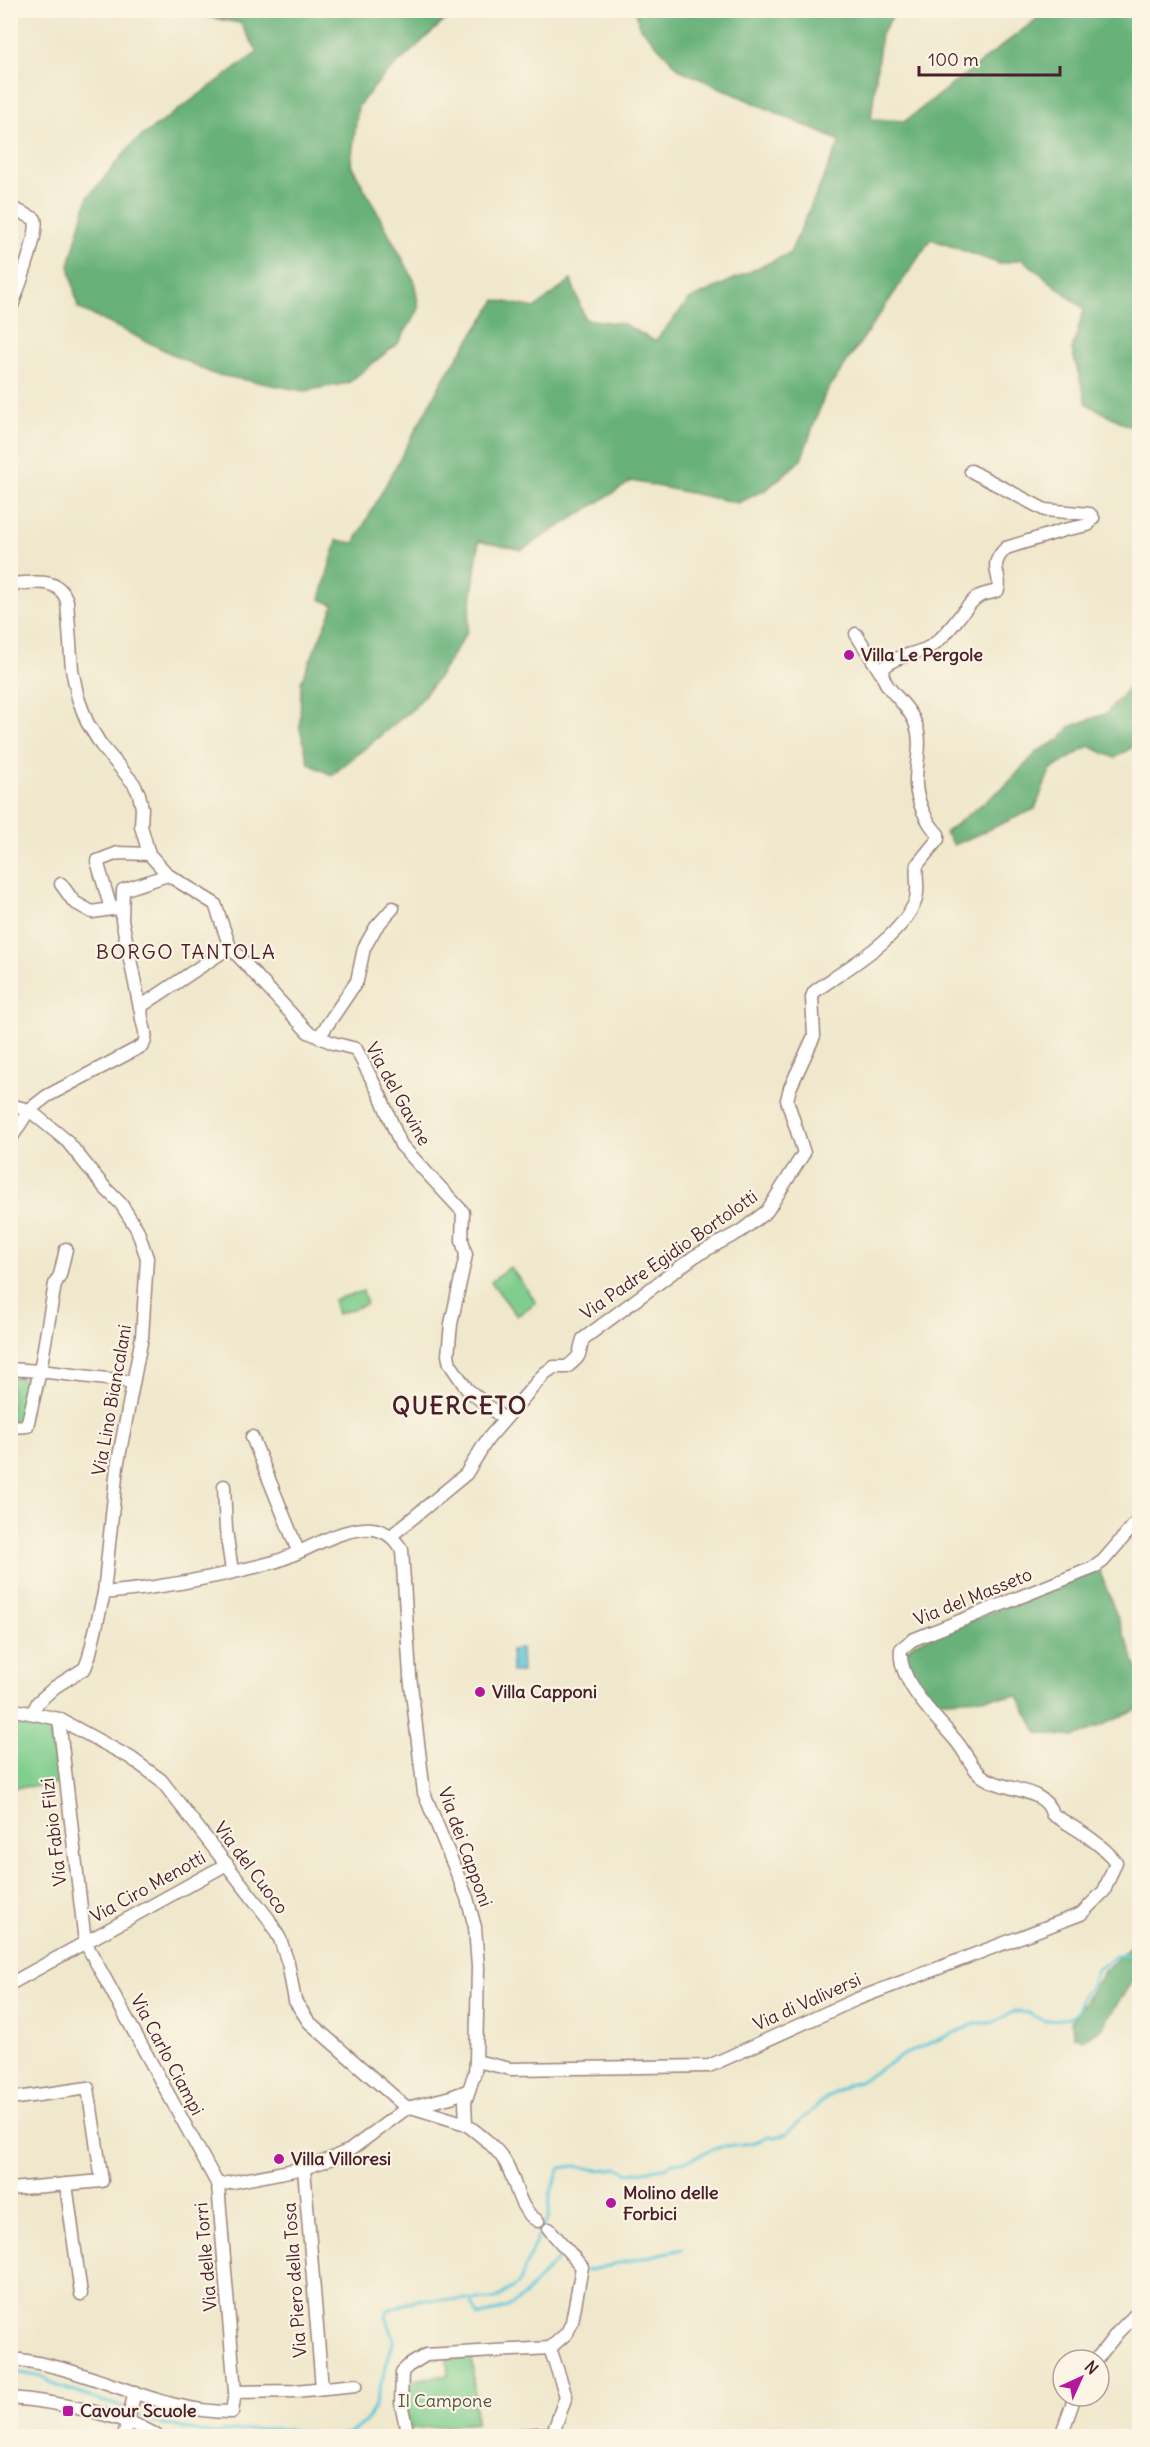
<svg xmlns="http://www.w3.org/2000/svg" width="1150" height="2447" viewBox="0 0 1150 2447" font-family="Delius,sans-serif">
  <rect width="100%" height="100%" fill="#fcf5e5"/>
  <filter id="ink" filterUnits="userSpaceOnUse"><feTurbulence type="fractalNoise" baseFrequency=".0167" numOctaves="2"/><feDisplacementMap in="SourceGraphic" scale="12" xChannelSelector="R" yChannelSelector="G"/><feConvolveMatrix kernelMatrix="1 2 1 2 8 2 1 2 1" color-interpolation-filters="sRGB"/></filter>
  <filter id="wash" filterUnits="userSpaceOnUse"><feTurbulence type="fractalNoise" baseFrequency=".008" numOctaves="4" result="noise"/><feDisplacementMap in="SourceGraphic" scale="24" xChannelSelector="R" yChannelSelector="G"/><feGaussianBlur stdDeviation="1.35" result="paint"/><feColorMatrix in="noise" values="0 0 0 0 0 0 0 0 0 0 0 0 0 0 0 0 0 1.4 0 .05"/><feComposite in="paint" operator="in"/></filter>
  <g filter="url(#wash)">
    <rect width="100%" height="100%" fill="#efe8cc"/>
    <g fill="#80ce8e" stroke="#65765c" stroke-width="1.5">
      <path d="M510 1267 536 1302 517 1316 491 1282Z"/>
      <path d="M363 1291 367 1304 337 1314 333 1300Z"/>
      <path d="M11 1377 37 1380 25 1424 11 1423Z"/>
      <path d="M10 1714 44 1724 54 1733 51 1736 59 1784 11 1788Z"/>
      <path d="M472 2357 476 2423 410 2429 407 2407V2381L448 2375 447 2359Z"/>
    </g>
    <g fill="#68b179" stroke="#596852" stroke-width="1.5">
      <path d="M174 11H455L382 78 358 106 351 164 414 280 419 309 398 343 348 383 304 391 213 374 78 308 69 265 88 197 134 142 258 52 240 23Z"/>
      <path d="M635 11H896L881 34 871 119 905 121 1047 11H1139V429L1138 431 1087 404 1072 350 1084 309 1022 259 1000 264 931 239 825 394 801 460 767 489 738 503 632 481 522 550 479 541 467 632 438 678 414 708 332 775 309 764 300 729 301 682 334 605 320 599 337 540 354 543 445 376 496 300 535 308 571 280 585 319 624 324 655 341 689 300 790 253 840 141 680 70 640 27Z"/>
      <path d="M1139 678V743L1115 758 1089 746 1050 770 1035 809 954 845 945 833 1005 786 1038 751 1059 740 1070 727 1107 713 1136 679Z"/>
      <path d="M1099 1569 1139 1674V1709L1075 1737 1038 1733 1018 1696 927 1701 905 1665 904 1653 914 1643Z"/>
      <path d="M1139 1939V1970L1102 2028 1083 2040 1074 2036 1071 2022 1105 1970Z"/>
    </g>
    <path fill="#5ec7da" stroke="#547382" stroke-width="1.5" d="M521 1649 522 1672H512L511 1650Z"/>
    <g fill="none" stroke-linecap="round" stroke-linejoin="round">
      <g stroke="#5ec7da" stroke-width="3">
        <path d="M586 2271 682 2249"/>
        <path d="M471 2300 478 2317 510 2306 521 2298 564 2253 566 2255"/>
        <path d="M10 2371 43 2377 57 2386 128 2409"/>
        <path d="M134 2412 156 2423 211 2433 277 2428 328 2436"/>
        <path d="M341 2436 352 2432 366 2421 374 2408 394 2339 386 2316 388 2310 415 2300 496 2299 519 2283 539 2233 549 2216 550 2194 560 2168 575 2166 599 2170 618 2168 629 2173 665 2168 671 2163C691 2163 706 2149 726 2146 741 2143 755 2146 767 2136L775 2137 786 2134 827 2097 848 2085 859 2082 903 2055 977 2023H993L1013 2012H1020L1029 2013 1045 2021 1070 2018 1077 2011 1082 1996 1091 1986 1097 1970 1116 1956 1140 1953"/>
      </g>
    </g>
  </g>
  <g filter="url(#ink)">
    <g fill="none" stroke-linecap="round" stroke-linejoin="round">
      <defs>
        <g id="minor">
          <path d="M10 207 35 219C40 233 16 294 10 311"/>
          <path d="M10 584C32 583 59 576 67 601L72 670 78 698 87 722 101 745 134 784 139 794 142 808 141 826 149 854 168 875 215 904 230 947 308 1032 333 1043 356 1049 380 1095 401 1145 463 1212 462 1240 466 1255 451 1324 448 1355 450 1364 467 1389 504 1419"/>
          <path d="M856 634 879 670 882 671"/>
          <path d="M61 884 74 902 92 912 118 908"/>
          <path d="M111 909 97 861 118 853 149 854"/>
          <path d="M140 1008 122 920 123 890 168 875"/>
          <path d="M319 1037 357 981 364 948 376 927 393 908"/>
          <path d="M10 1105 29 1110 67 1141 105 1188 121 1204 137 1229 147 1258 142 1337 117 1467 104 1593 89 1657 85 1668 55 1687 38 1702 33 1712"/>
          <path d="M10 1140 29 1110 47 1096 142 1046C152 1034 136 1018 143 1005L230 947"/>
          <path d="M66 1249 60 1275 55 1284 40 1371 132 1382"/>
          <path d="M10 1369 40 1371 27 1426 10 1427"/>
          <path d="M252 1437 298 1551"/>
          <path d="M224 1486 226 1530 232 1571"/>
          <path d="M391 1536 466 1474 487 1440 545 1373 554 1367H567C584 1353 577 1357 583 1339L695 1256 741 1231 767 1211 804 1153 787 1100 790 1088 814 1036 812 997 814 992C845 969 900 939 915 902 920 890 915 878 917 865L938 839V834C927 823 917 802 916 785 915 764 923 745 916 725 909 703 883 690 882 671 892 654 916 656 931 646 950 634 959 613 976 598 983 593 991 594 998 590 1003 573 986 568 1006 548L1064 530 1088 525 1093 518 1090 514 1045 510 971 471"/>
          <path d="M104 1593C160 1588 219 1577 274 1562 304 1553 333 1531 364 1529 382 1527 393 1536 402 1550L410 1676 424 1793 467 1898 475 1927 478 1967 476 2061 475 2072 465 2102 466 2124C479 2134 494 2145 504 2160 517 2179 516 2209 538 2221"/>
          <path d="M10 1709 59 1719 131 1758 161 1780 268 1918 280 1939 288 1963 295 2001 309 2022 407 2108"/>
          <path d="M10 1984 227 1864"/>
          <path d="M476 2061 511 2069 709 2066 857 1999 1081 1914 1104 1891 1116 1862C1099 1841 1075 1828 1052 1814 1046 1788 1005 1791 985 1778 973 1771 966 1753 957 1742 937 1718 897 1682 901 1649L912 1640 1093 1568 1103 1561 1140 1518"/>
          <path d="M10 2099 88 2088 102 2181 10 2189"/>
          <path d="M411 2107 466 2124"/>
          <path d="M304 2168 322 2388"/>
          <path d="M66 2184 81 2294"/>
          <path d="M218 2185 304 2168 325 2161 350 2150 407 2108 451 2097 469 2090"/>
          <path d="M549 2229 582 2267 572 2322 567 2333 550 2348"/>
          <path d="M550 2348 566 2396 552 2436"/>
          <path d="M10 2359C87 2365 155 2413 232 2412L235 2392 218 2185 85 1942 59 1719"/>
          <path d="M1096 2360 1118 2332 1140 2310"/>
          <path d="M235 2392 295 2391 356 2385"/>
          <path d="M10 2398C50 2401 124 2414 157 2436"/>
          <path d="M124 2436 135 2392"/>
          <path d="M408 2436 401 2403 402 2372 408 2366 426 2355 550 2348"/>
          <path d="M508 2436 553 2433"/>
          <path d="M1061 2436 1075 2396"/>
        </g>
      </defs>
      <use href="#minor" stroke="#9c847c" stroke-width="15"/>
      <use href="#minor" stroke="#fff" stroke-width="12"/>
    </g>
  </g>
  <g fill="#b5179e" stroke="#fcf5e5" stroke-width="2">
    <circle cx="849" cy="655" r="6"/>
    <circle cx="480" cy="1692" r="6"/>
    <circle cx="279" cy="2159" r="6"/>
    <circle cx="611" cy="2203" r="6"/>
    <rect x="62" y="2405" width="12" height="12" rx="3"/>
  </g>
  <g text-anchor="middle" stroke-width="4.5" stroke-linejoin="round" paint-order="stroke">
    <g font-size="18" font-weight="bold" fill="#4a1f2b" stroke="#fcf5e5" text-anchor="start">
      <text x="861" y="661">Villa Le Pergole</text>
      <text x="492" y="1698">Villa Capponi</text>
      <text x="291" y="2165">Villa Villoresi</text>
      <text x="623" y="2199">Molino delle<tspan x="623" dy="21">Forbici</tspan></text>
      <text x="80" y="2417">Cavour Scuole</text>
    </g>
    <g font-size="18" fill="#4a1f2b" stroke="#fcf5e5">
      <text transform="translate(398 1094) rotate(61)" y="6">Via del Gavine</text>
      <text transform="translate(669 1255) rotate(-35)" y="6">Via Padre Egidio Bortolotti</text>
      <text transform="translate(112 1400) rotate(-80)" y="6">Via Lino Biancalani</text>
      <text transform="translate(973 1597) rotate(-22)" y="6">Via del Masseto</text>
      <text transform="translate(54 1832) rotate(-97)" y="6">Via Fabio Filzi</text>
      <text transform="translate(465 1847) rotate(70)" y="6">Via dei Capponi</text>
      <text transform="translate(251 1868) rotate(53)" y="6">Via del Cuoco</text>
      <text transform="translate(148 1887) rotate(-29)" y="6">Via Ciro Menotti</text>
      <text transform="translate(807 2002) rotate(-24)" y="6">Via di Valiversi</text>
      <text transform="translate(167 2055) rotate(62)" y="6">Via Carlo Ciampi</text>
      <text transform="translate(206 2257) rotate(-95)" y="6">Via delle Torri</text>
      <text transform="translate(295 2280) rotate(-94)" y="6">Via Piero della Tosa</text>
    </g>
    <g font-size="18" fill="#5a5449" stroke="#fcf5e5">
      <text x="445" y="2407">Il Campone</text>
    </g>
    <g font-size="20" letter-spacing="1.5" fill="#4a1f2b" stroke="#fcf5e5">
      <text x="186" y="959">BORGO TANTOLA</text>
    </g>
    <g font-size="24" font-weight="bold" letter-spacing="1.5" fill="#4a1f2b" stroke="#fcf5e5">
      <text x="460" y="1414">QUERCETO</text>
    </g>
  </g>
  <rect width="1150" height="2447" fill="none" stroke="#fcf5e5" stroke-width="36"/>
  <g transform="translate(1081 2378) rotate(45)"><circle r="28" fill="#fcf5e5" stroke="#b59f9b" stroke-width="1.5"/>
  <path d="M0-4.5L10 22L0 15L-10 22Z" fill="#b5179e"/>
  <text y="-9" font-size="16" font-weight="bold" text-anchor="middle" fill="#4a1f2b">N</text>
  </g>
  <path d="M919 66v9h141v-9" fill="none" stroke="#4a1f2b" stroke-width="3"/>
  <text x="928" y="66" font-size="18" fill="#4a1f2b" stroke="#fcf5e5" stroke-width="4.5" paint-order="stroke">100 m</text>
</svg>
